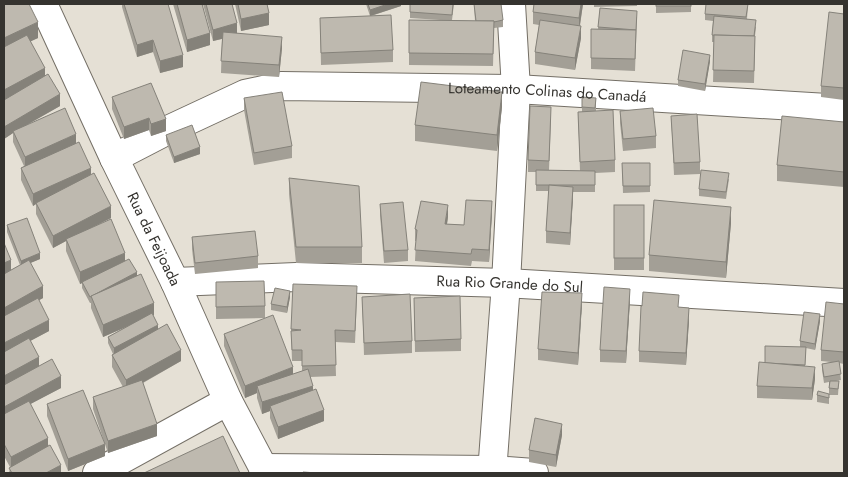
<svg xmlns="http://www.w3.org/2000/svg" width="848" height="477" viewBox="0 0 848 477" font-family="Jost,sans-serif">
  <rect width="100%" height="100%" fill="#e5e0d5"/>
  <g fill="none" stroke-linecap="round" stroke-linejoin="round">
    <defs>
      <g id="minor">
        <path id="s1" d="M43 4 114 158 175 282 228 401 266 473"/>
        <path id="s2" d="M114 158 170 129 245 94 281 86 516 89 844 109"/>
        <path id="s3" d="M175 282 296 277 506 283 844 303"/>
        <path d="M263 468 493 470 534 473"/>
        <path d="M97 473 228 401"/>
        <path d="M492 473 506 283 516 89 511 4"/>
      </g>
    </defs>
    <use href="#minor" stroke="#746f66" stroke-width="30"/>
    <use href="#minor" stroke="#fff" stroke-width="28"/>
  </g>
  <g fill="#a39f96">
    <path d="M4 4 38 38 30 41 45 76 60 106 27 125 76 143 111 218 91 228 125 260 137 276 154 315H153L158 329 181 361 143 383 157 436 108 453 93 409V397L123 387 112 367V355L113 354 108 343V337L130 325 103 337 91 308V303H90L82 288V283L80 284 66 251V241L53 248 36 214V204L33 206 21 180V168L24 166 13 142V133L4 139Z"/>
    <path d="M122 4H168L183 67 160 73 153 52 137 57 122 7Z"/>
    <path d="M173 4H202L210 45 187 52Z"/>
    <path d="M203 4H232L237 33 282 48 279 77 221 73 222 39 213 41Z"/>
    <path d="M235 4H267L269 25 241 31Z"/>
    <path d="M366 4H401V6L371 16 393 50V62L321 65 320 18 370 16Z"/>
    <path d="M454 4 452 20 475 21 474 4 503 20V27L494 28 493 66 409 65V20H440L410 18V12Z"/>
    <path d="M534 4H583L580 26 581 38 575 70 535 64V52L539 25 533 24V12Z"/>
    <path d="M594 4H637V6L594 7Z"/>
    <path d="M656 4H691V12L656 13Z"/>
    <path d="M748 4 747 19 756 27 755 36V48L754 83 713 82 714 42H712V35L713 21 705 20V14Z"/>
    <path d="M600 8 637 17 635 71 591 69V29H598Z"/>
    <path d="M844 14V100L821 97V86Z"/>
    <path d="M710 61 705 91 678 86V80Z"/>
    <path d="M112 97 166 119V131L151 136 149 130 124 139 112 109Z"/>
    <path d="M582 97 596 98V111L615 160V172L595 173V192H573L570 245 546 243V231L549 191H536V172H528V160L551 119 549 170 580 171 578 112H582Z"/>
    <path d="M244 98 292 146V158L254 165 244 110Z"/>
    <path d="M502 107 497 151 415 141V125Z"/>
    <path d="M620 111 656 136V148L623 151 620 123Z"/>
    <path d="M671 116 700 162V174L674 175Z"/>
    <path d="M844 122V187L777 181V165Z"/>
    <path d="M166 135 200 154 174 163 166 141Z"/>
    <path d="M622 163H650V192L623 193Z"/>
    <path d="M289 178 362 247V263H296L289 194Z"/>
    <path d="M729 179 726 199 699 196V189Z"/>
    <path d="M380 204 408 250V261L384 263 380 215Z"/>
    <rect x="614" y="205" width="30" height="65"/>
    <path d="M492 213 489 262 472 261 471 266 415 261 416 241H415V229L448 217 447 224 464 225Z"/>
    <path d="M731 223 726 278 649 271V255Z"/>
    <path d="M7 225 40 259 30 263 43 298 39 300 49 331 30 341 39 366 61 388 30 404 61 473H9L10 467 4 456V243L11 270 20 265 7 232Z"/>
    <path d="M192 237 258 256V268L195 274 192 249Z"/>
    <path d="M216 282 265 306V318L216 319Z"/>
    <path d="M290 297 287 313 271 310V304Z"/>
    <path d="M357 297 355 343 335 342 336 376 310 377 313 390 324 421 278 439 270 418V411L262 414 257 398V393L245 398 224 346V334L293 374 302 371V361H292L291 329Z"/>
    <path d="M362 297 412 341V353L364 355Z"/>
    <path d="M414 298 461 339V351L415 352Z"/>
    <path d="M630 300 626 363 600 362V350Z"/>
    <path d="M582 304 578 365 538 360V349Z"/>
    <path d="M844 304V364L839 363 841 380 836 381H839L838 395H829V404L817 402V395L829 394V382L824 383 822 370V364L831 362 821 361V350Z"/>
    <path d="M679 307 689 320 686 365 639 362V351Z"/>
    <path d="M820 321 815 350 806 348 805 367 815 379 812 400 757 398V386L765 363 800 347V341Z"/>
    <path d="M47 404 105 456 68 471 47 416Z"/>
    <path d="M562 435 556 467 529 462V450Z"/>
  </g>
  <g fill="#85827a">
    <path d="M388 4H401V6L370 16V10Z"/>
    <path d="M581 4H583L579 30V18Z"/>
    <path d="M269 13V25L241 31V19Z"/>
    <path d="M38 22V38L4 54V38Z"/>
    <path d="M237 23V35L213 41V30Z"/>
    <path d="M581 26V38L575 70V58Z"/>
    <path d="M210 33V45L187 52V40Z"/>
    <path d="M282 37V48L279 77V65Z"/>
    <path d="M153 40V52L137 57V45Z"/>
    <path d="M183 55V67L160 73V61Z"/>
    <path d="M710 55V61L705 91V84Z"/>
    <path d="M45 68V80L4 102V90Z"/>
    <path d="M502 92V107L497 151V135Z"/>
    <path d="M60 94V106L14 132 13 131V133L4 139V127Z"/>
    <path d="M149 118V130L124 139V127Z"/>
    <path d="M166 119V131L151 136V124Z"/>
    <path d="M76 134V146L25 169V157Z"/>
    <path d="M200 147V154L174 163V157Z"/>
    <path d="M91 168V180L36 203V204L33 206V194Z"/>
    <path d="M573 187V199L570 245V233Z"/>
    <path d="M492 201V213L489 262V250Z"/>
    <path d="M448 205V217L445 236V224Z"/>
    <path d="M111 206V218L67 240 66 239V241L53 248V236Z"/>
    <path d="M731 207V223L726 278V262Z"/>
    <path d="M40 253V259L21 267V261Z"/>
    <path d="M125 253V264L80 284V272Z"/>
    <path d="M11 260V271L4 275V263Z"/>
    <path d="M137 272V278L91 296Z"/>
    <path d="M43 286V298L4 320V308Z"/>
    <path d="M630 289V300L626 363V351Z"/>
    <path d="M290 291V297L287 313V307Z"/>
    <path d="M582 293V304L578 365V353Z"/>
    <path d="M154 303V315L103 337V325Z"/>
    <path d="M689 308V320L686 365V353Z"/>
    <path d="M820 314V321L815 350V344Z"/>
    <path d="M49 320V331L4 355V343Z"/>
    <path d="M158 325V331L114 354V348Z"/>
    <path d="M181 350V361L126 392V380Z"/>
    <path d="M39 357V368L4 388V376Z"/>
    <path d="M293 367V379L257 386V393L245 398V386Z"/>
    <path d="M815 367V379L812 400V388Z"/>
    <path d="M61 376V388L4 418V407Z"/>
    <path d="M313 386V397L270 406V411L262 414V402Z"/>
    <path d="M324 410V421L278 439V427Z"/>
    <path d="M157 424V436L108 453V441Z"/>
    <path d="M562 424V435L556 467V455Z"/>
    <path d="M48 438V450L11 469V457Z"/>
    <path d="M105 444V456L68 471V459Z"/>
    <path d="M61 465V473H46Z"/>
  </g>
  <g fill="#beb9af" stroke="#85827a">
    <path d="M4 4H29L38 22 4 38Z"/>
    <path d="M124 4H168L183 55 160 61 153 40 137 45Z"/>
    <path d="M177 4H202L210 33 187 40Z"/>
    <path d="M206 4H232L237 23 213 30Z"/>
    <path d="M238 4H267L269 13 241 19Z"/>
    <path d="M368 4H388L370 10Z"/>
    <path d="M410 4H453L452 15 410 12Z"/>
    <path d="M474 4H501L503 20 494 22V21H476Z"/>
    <path d="M534 4H581L579 18 533 12Z"/>
    <rect x="656" y="4" width="35" height="2"/>
    <path d="M706 4H748L746 17 705 14Z"/>
    <path d="M600 8 637 11 636 30 598 27Z"/>
    <path d="M829 12 844 14V88L821 86Z"/>
    <path d="M391 15 393 50 321 53 320 18Z"/>
    <path d="M714 16 756 20 754 36 712 35Z"/>
    <path d="M409 20 494 21 493 54 409 53Z"/>
    <path d="M540 20 581 26 575 58 535 52Z"/>
    <path d="M591 29 636 30 635 59 591 58Z"/>
    <path d="M223 32 282 37 279 65 221 61Z"/>
    <path d="M27 35 45 68 4 90V47Z"/>
    <path d="M714 35 755 36 754 71 713 70Z"/>
    <path d="M683 50 710 55 705 84 678 80Z"/>
    <path d="M48 74 60 94 4 127V100Z"/>
    <path d="M421 82 502 92 497 135 415 125Z"/>
    <path d="M151 83 166 119 151 124 149 118 124 127 112 97Z"/>
    <path d="M282 92 292 146 254 153 244 98Z"/>
    <path d="M582 97 596 98 595 108 582 107Z"/>
    <path d="M530 106 551 107 549 161 528 160Z"/>
    <path d="M65 108 76 134 25 157 13 131Z"/>
    <path d="M653 108 656 136 623 139 620 111Z"/>
    <path d="M613 110 615 160 580 162 578 112Z"/>
    <path d="M697 114 700 162 674 163 671 116Z"/>
    <path d="M782 116 844 122V172L777 165Z"/>
    <path d="M192 125 200 147 174 157 166 135Z"/>
    <path d="M79 142 91 168 33 194 21 168Z"/>
    <path d="M622 163H650V186H623Z"/>
    <path d="M536 170 595 171V185H536Z"/>
    <path d="M701 170 729 173 726 192 699 189Z"/>
    <path d="M94 173 111 206 53 236 36 203Z"/>
    <path d="M289 178 359 186 362 247H296Z"/>
    <path d="M549 185 573 187 570 233 546 231Z"/>
    <path d="M466 200 492 201 489 250 472 249 471 254 415 250 417 230 415 229 421 201 448 205 445 224 464 225Z"/>
    <path d="M654 200 731 207 726 262 649 255Z"/>
    <path d="M403 202 408 250 384 251 380 204Z"/>
    <rect x="614" y="205" width="30" height="53"/>
    <path d="M27 218 40 253 21 261 7 225Z"/>
    <path d="M111 219 125 253 80 272 66 239Z"/>
    <path d="M255 231 258 256 195 263 192 237Z"/>
    <path d="M4 243 11 260 4 263Z"/>
    <path d="M129 259 137 272 90 297 82 282Z"/>
    <path d="M29 260 43 286 4 308V274Z"/>
    <path d="M141 274 154 303 103 325 91 296Z"/>
    <path d="M264 281 265 306 216 307V282Z"/>
    <path d="M293 284 357 286 355 331 335 330 336 365 302 366V350H292L291 331 301 330 291 329Z"/>
    <path d="M604 287 630 289 626 351 600 350Z"/>
    <path d="M275 288 290 291 287 307 271 304Z"/>
    <path d="M542 292 582 293 578 353 538 349Z"/>
    <path d="M643 292 679 295 678 307 689 308 686 353 639 351 641 306H642Z"/>
    <path d="M410 294 412 341 364 343 362 297Z"/>
    <path d="M460 296 461 339 415 341 414 298Z"/>
    <path d="M38 298 49 320 4 343V316Z"/>
    <path d="M826 302 844 304V352L821 350Z"/>
    <path d="M804 312 820 314 815 344 800 341Z"/>
    <path d="M152 313 158 325 114 348 108 337Z"/>
    <path d="M273 315 293 367 245 386 224 334Z"/>
    <path d="M167 324 181 350 126 380 112 355Z"/>
    <path d="M29 338 39 357 4 376V352Z"/>
    <path d="M765 346 806 347 805 365 765 363Z"/>
    <path d="M52 359 61 376 4 407V385Z"/>
    <path d="M839 361 841 374 824 377 822 364Z"/>
    <path d="M759 362 815 367 812 388 757 386Z"/>
    <path d="M308 369 313 386 262 402 257 386Z"/>
    <path d="M142 380 157 424 108 441 93 397Z"/>
    <path d="M830 381H839L838 389 829 388Z"/>
    <path d="M316 389 324 410 278 427 270 406Z"/>
    <path d="M83 390 105 444 68 459 47 404Z"/>
    <path d="M818 391 829 394V398L817 395Z"/>
    <path d="M29 401 48 438 11 457 4 444V414Z"/>
    <path d="M535 418 562 424 556 455 529 450Z"/>
    <path d="M223 436 240 473H144Z"/>
    <path d="M50 445 61 465 46 473H12L9 468Z"/>
    <path d="M303 472 317 473H304Z"/>
  </g>
  <g text-anchor="middle" stroke-width="5" stroke-linejoin="round" paint-order="stroke">
    <g font-size="15" fill="#35332f" stroke="#fff">
      <text dy="5" stroke="none"><textPath href="#s2" startOffset="449">Loteamento Colinas do Canadá</textPath></text>
      <text dy="5" stroke="none"><textPath href="#s1" startOffset="260">Rua da Feijoada</textPath></text>
      <text dy="5" stroke="none"><textPath href="#s3" startOffset="335">Rua Rio Grande do Sul</textPath></text>
    </g>
  </g>
  <rect width="848" height="477" fill="none" stroke="#35332f" stroke-width="10"/>
</svg>
